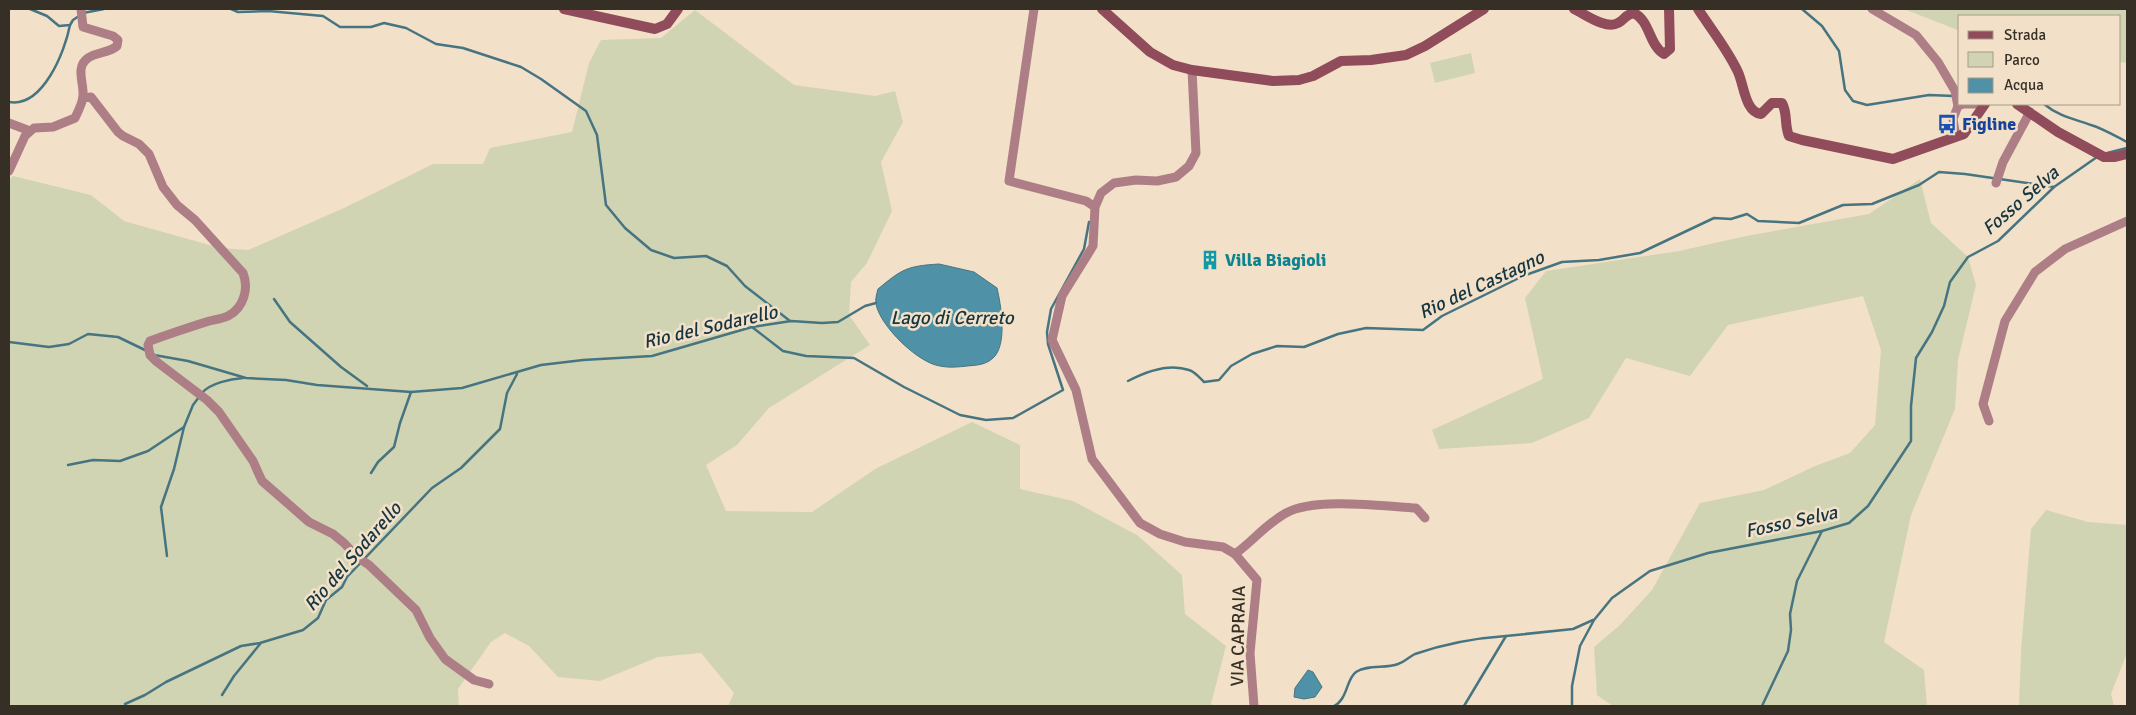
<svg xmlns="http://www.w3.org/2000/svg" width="2136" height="715" viewBox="0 0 2136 715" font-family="Signika,sans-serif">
  <rect width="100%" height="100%" fill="#f2e1c8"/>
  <g fill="#d1d4b2">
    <path d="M1904 9H2127V63L2120 62V16H1960V31Z"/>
    <path d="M695 10 794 85 875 96 895 91 903 122 881 162 892 211 867 263 851 282 849 315 870 345 769 408 737 445 706 465 726 511 812 512 875 469 972 422 1020 445V489L1073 501 1137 535 1182 575 1185 614 1226 646 1211 704 1213 706H728L734 693 701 653 658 657 600 681 558 677 529 646 505 633 491 642 458 689 459 706H9V180L13 176 91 195 124 221 220 248 248 250 344 208 433 164H483L490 148 572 132 589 63 601 40 661 38Z"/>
    <path d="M1471 53 1475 73 1435 83 1430 63Z"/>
    <path d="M1920 179 1931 223 1968 257 1976 285 1958 360 1955 409 1911 515 1884 642 1924 670 1927 706H1613L1597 695 1594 647 1620 625 1652 590 1700 503 1764 490 1815 466 1850 453 1875 425 1881 350 1863 296 1728 325 1690 376 1626 358 1589 418 1532 443 1439 449 1432 430 1543 379 1525 298 1546 271 1679 251 1746 236 1869 214Z"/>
    <path d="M2046 510 2088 522 2127 525V653L2111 694 2114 706H2019L2021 651 2031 529Z"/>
  </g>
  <g fill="#4f92a8" stroke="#477481">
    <path d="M939 264 974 272 997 288C1001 305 1007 341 995 356 987 365 978 365 967 366 959 367 948 368 940 366 918 363 880 326 876 304 875 299 877 293 878 289 902 269 907 266 939 264Z"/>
    <path d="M1308 670 1313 672 1322 687 1315 697 1304 699 1294 697 1295 688Z"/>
  </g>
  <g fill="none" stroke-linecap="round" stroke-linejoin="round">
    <g stroke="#477481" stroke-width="2.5">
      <path d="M30 9 47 16 59 26 70 25 73 20 79 16"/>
      <path d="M231 9 238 12 268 11 323 16 340 27H371L384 23 406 28 436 44 463 48 521 67 541 79 586 111 597 135 606 205 625 228 651 250 674 258 706 256 727 266 745 286 790 321"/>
      <path d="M1802 9 1822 26 1839 51 1845 90 1853 101 1867 105 1929 95 1954 96"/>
      <path d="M83 13 104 9"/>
      <path d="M9 102C43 108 65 51 70 25"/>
      <path d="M2044 104C2058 116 2074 119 2091 125 2104 129 2115 136 2127 142"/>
      <path d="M2107 153 2127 148"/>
      <path d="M274 299 290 322 341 367 367 386"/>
      <path d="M752 327 783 351 806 356 854 358 904 387 960 415 986 420 1013 418 1063 390 1048 344 1047 332 1051 309 1084 249 1089 222"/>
      <path d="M9 342 49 347 69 344 88 334 118 337 147 351"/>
      <path d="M154 355 188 361 246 378 286 380 317 385 411 392 462 388 541 365 583 360 652 356 752 327 791 321 822 323 838 322 865 306 876 303"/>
      <path d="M1128 381C1145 372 1169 363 1189 370 1194 371 1200 378 1204 382L1219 380 1231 366 1252 354 1277 346 1304 347 1338 334 1366 328 1423 330 1442 316 1523 276 1562 262 1599 260 1640 253 1714 218 1731 219 1747 214 1758 221 1799 223 1843 205 1872 204 1919 185 1939 172 1965 174 2054 187"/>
      <path d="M202 393C210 383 231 379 243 378"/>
      <path d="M68 465 93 460 120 461 148 451 184 427"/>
      <path d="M371 473 378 462 394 447 400 423 411 392"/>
      <path d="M167 556 161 507 174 469 184 427 193 405 199 397"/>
      <path d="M222 695 234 676 260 644"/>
      <path d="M125 704 145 695 166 682 241 646 260 643 303 630 318 618 326 600 342 587 347 577 432 488 461 468 500 429 507 393 517 374"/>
      <path d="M1334 706C1348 699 1346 679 1356 672 1368 664 1386 669 1398 664 1404 662 1409 657 1415 654 1444 644 1476 638 1506 636"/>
      <path d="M1464 706 1506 636 1573 629 1593 620"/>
      <path d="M1572 706V686L1580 646 1594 620 1612 598 1650 571 1708 553 1822 531 1849 523 1868 506 1911 441V406L1916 358 1932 332 1944 306 1950 282 1968 257 1998 241 2054 187 2097 157"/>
      <path d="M1762 706 1788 651 1791 630 1790 614 1797 581 1822 531"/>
    </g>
    <g stroke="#ae7e86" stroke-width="9">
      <path d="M1034 9 1009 181 1086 201 1095 207"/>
      <path d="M1872 9 1916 35 1938 62 1955 91 1958 106 1953 119 1956 137"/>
      <path d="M1192 70 1196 153 1189 166 1176 177 1157 181 1136 180 1114 183 1101 193 1095 207 1093 246 1062 296 1052 340 1076 390 1092 459 1140 523 1160 534 1185 542 1223 547 1235 554 1257 580 1250 653 1254 706"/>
      <path d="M83 98 91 97 118 132 123 136 139 144 149 154 163 187 177 205 195 220 243 273C249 288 244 308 228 316 222 319 212 320 206 322 187 328 169 334 150 341L148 345 150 355 157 362 207 400 219 412 253 461 262 481 309 522 333 534 344 543 357 557 369 565 416 610 430 638 445 659 474 680 489 684"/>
      <path d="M1958 106 1963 104H1980"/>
      <path d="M9 123 30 131"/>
      <path d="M9 171 25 136 34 128 53 127 75 118C78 111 83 103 83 95 84 83 75 67 88 58 97 52 109 53 117 46L118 40 113 36 83 27 81 9"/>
      <path d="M1996 183 2003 162 2030 112"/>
      <path d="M1989 421 1983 404 2005 321 2035 272 2065 249 2127 221"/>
      <path d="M1235 554C1253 541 1266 524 1286 513 1314 497 1383 506 1416 508L1425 518"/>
    </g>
    <g stroke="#904c5a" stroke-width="10">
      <path d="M564 9 655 29 667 24 678 9"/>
      <path d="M1102 9 1150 52 1173 65 1192 70 1273 81 1299 80 1313 76 1341 61 1371 60 1406 55 1425 46 1484 9"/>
      <path d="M1574 9C1585 14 1606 30 1618 23 1626 19 1624 15 1634 13 1650 21 1649 45 1664 54L1670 49 1669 9"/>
      <path d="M1698 9C1711 29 1728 50 1738 72 1744 85 1745 112 1761 114L1772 103H1782C1788 114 1784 124 1789 136L1802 140 1893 159 1964 134 1985 104"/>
      <path d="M2017 104 2058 132 2104 157H2115L2127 154"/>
    </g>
  </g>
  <defs>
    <symbol id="bus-bare" viewBox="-9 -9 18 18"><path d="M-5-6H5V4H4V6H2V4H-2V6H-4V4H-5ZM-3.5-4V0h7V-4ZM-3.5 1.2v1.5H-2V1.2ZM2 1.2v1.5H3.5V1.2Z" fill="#1a4fb4" stroke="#f2e1c8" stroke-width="2.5" paint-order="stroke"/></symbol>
    <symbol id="building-bare" viewBox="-9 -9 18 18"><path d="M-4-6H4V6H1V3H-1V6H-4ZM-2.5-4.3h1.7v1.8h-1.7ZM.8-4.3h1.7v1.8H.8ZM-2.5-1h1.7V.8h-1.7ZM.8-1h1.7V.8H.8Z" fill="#0f9aa8" stroke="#f2e1c8" stroke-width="2.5" paint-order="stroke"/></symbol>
  </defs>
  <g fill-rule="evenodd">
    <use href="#bus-bare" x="1933" y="110" width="28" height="28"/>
    <use href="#building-bare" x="1196" y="246" width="28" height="28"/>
  </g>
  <g text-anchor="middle" stroke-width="5" stroke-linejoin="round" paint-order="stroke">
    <g font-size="18" font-weight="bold" fill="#164399" stroke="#f2e1c8" text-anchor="start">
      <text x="1962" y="130">Figline</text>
    </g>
    <g font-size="18" font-weight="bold" fill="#0d838f" stroke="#f2e1c8" text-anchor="start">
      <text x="1225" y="266">Villa Biagioli</text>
    </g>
    <g font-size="18" fill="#352f25" stroke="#f2e1c8">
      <text transform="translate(1238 636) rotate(-89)" y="6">VIA CAPRAIA</text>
    </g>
    <g font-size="19" font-style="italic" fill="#153540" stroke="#f2e1c8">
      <text transform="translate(2020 200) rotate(-41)" y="7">Fosso Selva</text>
      <text transform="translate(1481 284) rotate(-25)" y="7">Rio del Castagno</text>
      <text x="952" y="324">Lago di Cerreto</text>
      <text transform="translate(710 326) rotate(-13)" y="7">Rio del Sodarello</text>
      <text transform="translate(1791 521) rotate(-12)" y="7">Fosso Selva</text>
      <text transform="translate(352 556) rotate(-49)" y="7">Rio del Sodarello</text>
    </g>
  </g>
  <rect width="2136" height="715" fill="none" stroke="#352f25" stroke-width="20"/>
  <rect x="1958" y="15" width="162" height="90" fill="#f2e1c8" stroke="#a69a87"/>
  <rect x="1968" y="31" width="25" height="8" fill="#904c5a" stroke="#a69a87"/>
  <text x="2004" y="40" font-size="15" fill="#352f25">Strada</text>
  <rect x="1968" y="52" width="25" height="15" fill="#d1d4b2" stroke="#a69a87"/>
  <text x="2004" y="65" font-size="15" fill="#352f25">Parco</text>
  <rect x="1968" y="78" width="25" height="15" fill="#4f92a8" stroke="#a69a87"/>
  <text x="2004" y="90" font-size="15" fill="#352f25">Acqua</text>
</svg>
